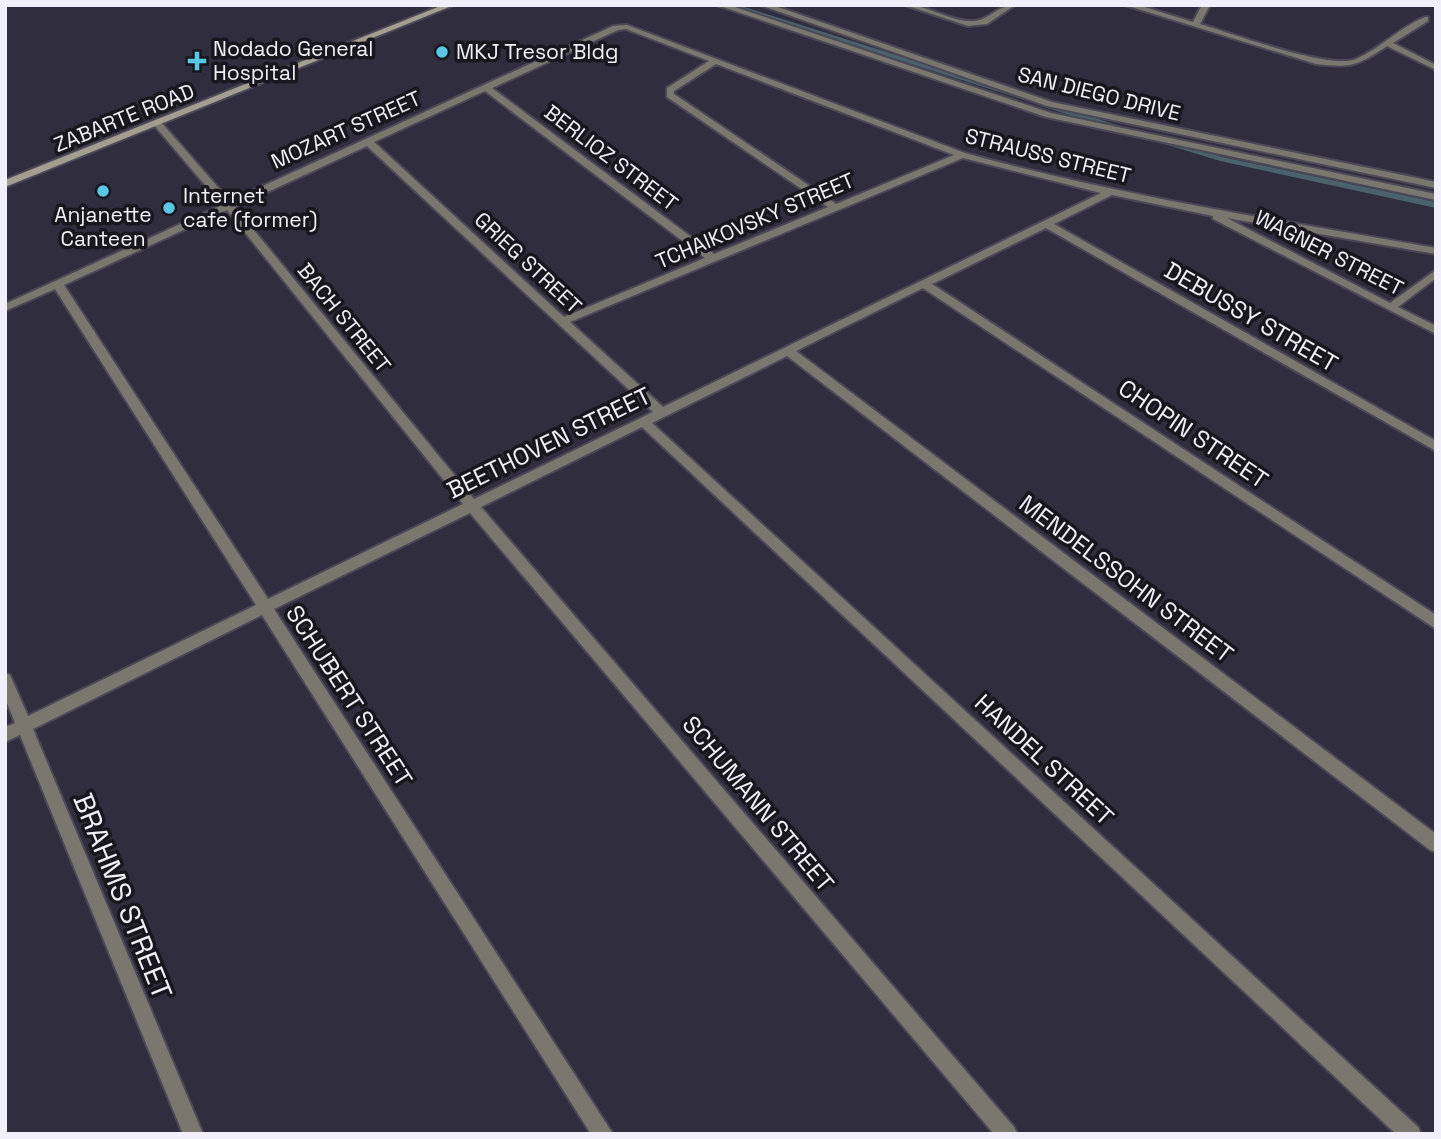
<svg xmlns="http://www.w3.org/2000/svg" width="1441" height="1139" viewBox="0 0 1441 1139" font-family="'Space Grotesk',sans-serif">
  <rect width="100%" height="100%" fill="#302e3e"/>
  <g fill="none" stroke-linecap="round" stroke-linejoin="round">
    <g fill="#4a626b" fill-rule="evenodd">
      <path d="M727 5H738L1031 98 1024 100Z"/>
      <path d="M1044 103H1050L1138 132 1131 134 1044 107Z"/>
      <path d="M1155 137H1161L1222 157 1436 202V208L1220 161 1155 141Z"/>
    </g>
    <defs>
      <path id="service" d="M717 5H729L1051 113 1436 194V200L1046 117Z"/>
      <g id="minor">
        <path d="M760 5H772L1052 102 1436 182V188L1047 106Z"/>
        <path d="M905 5C928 5 947 20 969 21 987 23 997 5 1015 5L987 24 968 26Z"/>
        <path d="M1125 5H1138L1193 22 1202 5H1210L1200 24C1231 33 1330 70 1356 59 1381 48 1400 27 1425 17H1428V21L1393 43 1436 65V70L1387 46C1357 66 1352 68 1316 64Z"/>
        <path d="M627 25 965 153C1120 196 1277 220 1436 248V254L1227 218 1390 303 1436 270V278L1398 307 1436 326V334L1213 219V216L1112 195 1054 224 1436 441V451L1046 228 932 284 1436 615V629L923 288 796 351 1436 834V852L1430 850 787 356 652 423 1418 1127 1421 1134H1396L642 427 481 507 1014 1127 1017 1134H994L470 513 274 609 613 1134H591L262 615 33 729 203 1134H183L20 735 5 742V727L15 723 5 698V673L10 675 28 716 256 605 55 289 5 311V304L222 205 154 125V121H160L230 201 613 26ZM626 29 709 61 667 88V97L828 207 714 254 492 88 618 30ZM716 64 954 155 836 204 674 94V91ZM485 91 705 258 564 317 374 142ZM367 146 653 412 474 499 235 207ZM963 158 1101 193 663 407 570 322ZM227 210 463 504 268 599 64 285Z"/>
      </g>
      <path id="secondary" d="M443 5H454L5 187V180Z"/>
    </defs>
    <use href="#service" stroke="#4b4958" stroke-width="4"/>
    <use href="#minor" stroke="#4b4958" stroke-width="4"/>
    <use href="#secondary" stroke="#4b4958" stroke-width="4"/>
    <use href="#service" fill="#7a776f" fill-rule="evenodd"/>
    <use href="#minor" fill="#7a776f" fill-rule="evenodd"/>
    <use href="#secondary" fill="#a49e91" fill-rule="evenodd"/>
  </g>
  <g fill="#59c8e4" stroke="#18171e" stroke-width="2.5">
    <circle cx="442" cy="52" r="7"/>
    <path d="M193.5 50.5h7v7h7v7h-7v7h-7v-7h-7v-7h7z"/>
    <circle cx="103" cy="191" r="7"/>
    <circle cx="169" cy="208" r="7"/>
  </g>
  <g text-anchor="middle" stroke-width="7" stroke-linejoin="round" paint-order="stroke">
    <g font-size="21" fill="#f1effa" stroke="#18171e" text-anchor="start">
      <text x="213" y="56">Nodado General<tspan x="213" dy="24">Hospital</tspan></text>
      <text x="456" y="59">MKJ Tresor Bldg</text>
      <text x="183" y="203">Internet<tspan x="183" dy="24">cafe (former)</tspan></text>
      <text x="103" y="222" text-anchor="middle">Anjanette<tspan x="103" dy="24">Canteen</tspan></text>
    </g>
    <g font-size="21" fill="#f1effa" stroke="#18171e">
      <text transform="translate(1099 94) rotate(14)" y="7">SAN DIEGO DRIVE</text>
      <text transform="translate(124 118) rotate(-22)" y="7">ZABARTE ROAD</text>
      <text transform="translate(346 130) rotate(-24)" y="7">MOZART STREET</text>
      <text transform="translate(1048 156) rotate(14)" y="7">STRAUSS STREET</text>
      <text transform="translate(611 158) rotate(37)" y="7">BERLIOZ STREET</text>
      <text transform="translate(755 221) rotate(-23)" y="7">TCHAIKOVSKY STREET</text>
      <text transform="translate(1329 253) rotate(27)" y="7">WAGNER STREET</text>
      <text transform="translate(528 263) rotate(43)" y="7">GRIEG STREET</text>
      <text transform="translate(344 318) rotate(51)" y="7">BACH STREET</text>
    </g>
    <g font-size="24" fill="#f1effa" stroke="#18171e">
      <text transform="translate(1251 317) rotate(30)" y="8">DEBUSSY STREET</text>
      <text transform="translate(1193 434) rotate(34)" y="8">CHOPIN STREET</text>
      <text transform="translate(549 443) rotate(-26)" y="8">BEETHOVEN STREET</text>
      <text transform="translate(1126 579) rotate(37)" y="8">MENDELSSOHN STREET</text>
      <text transform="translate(349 696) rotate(57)" y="8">SCHUBERT STREET</text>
      <text transform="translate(1044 760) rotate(43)" y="8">HANDEL STREET</text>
      <text transform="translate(758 804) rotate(50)" y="8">SCHUMANN STREET</text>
    </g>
    <g font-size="28" fill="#f1effa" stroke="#18171e">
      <text transform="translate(123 896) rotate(68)" y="10">BRAHMS STREET</text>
    </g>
  </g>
  <rect width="1441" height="1139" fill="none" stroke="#f1effa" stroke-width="14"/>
</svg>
